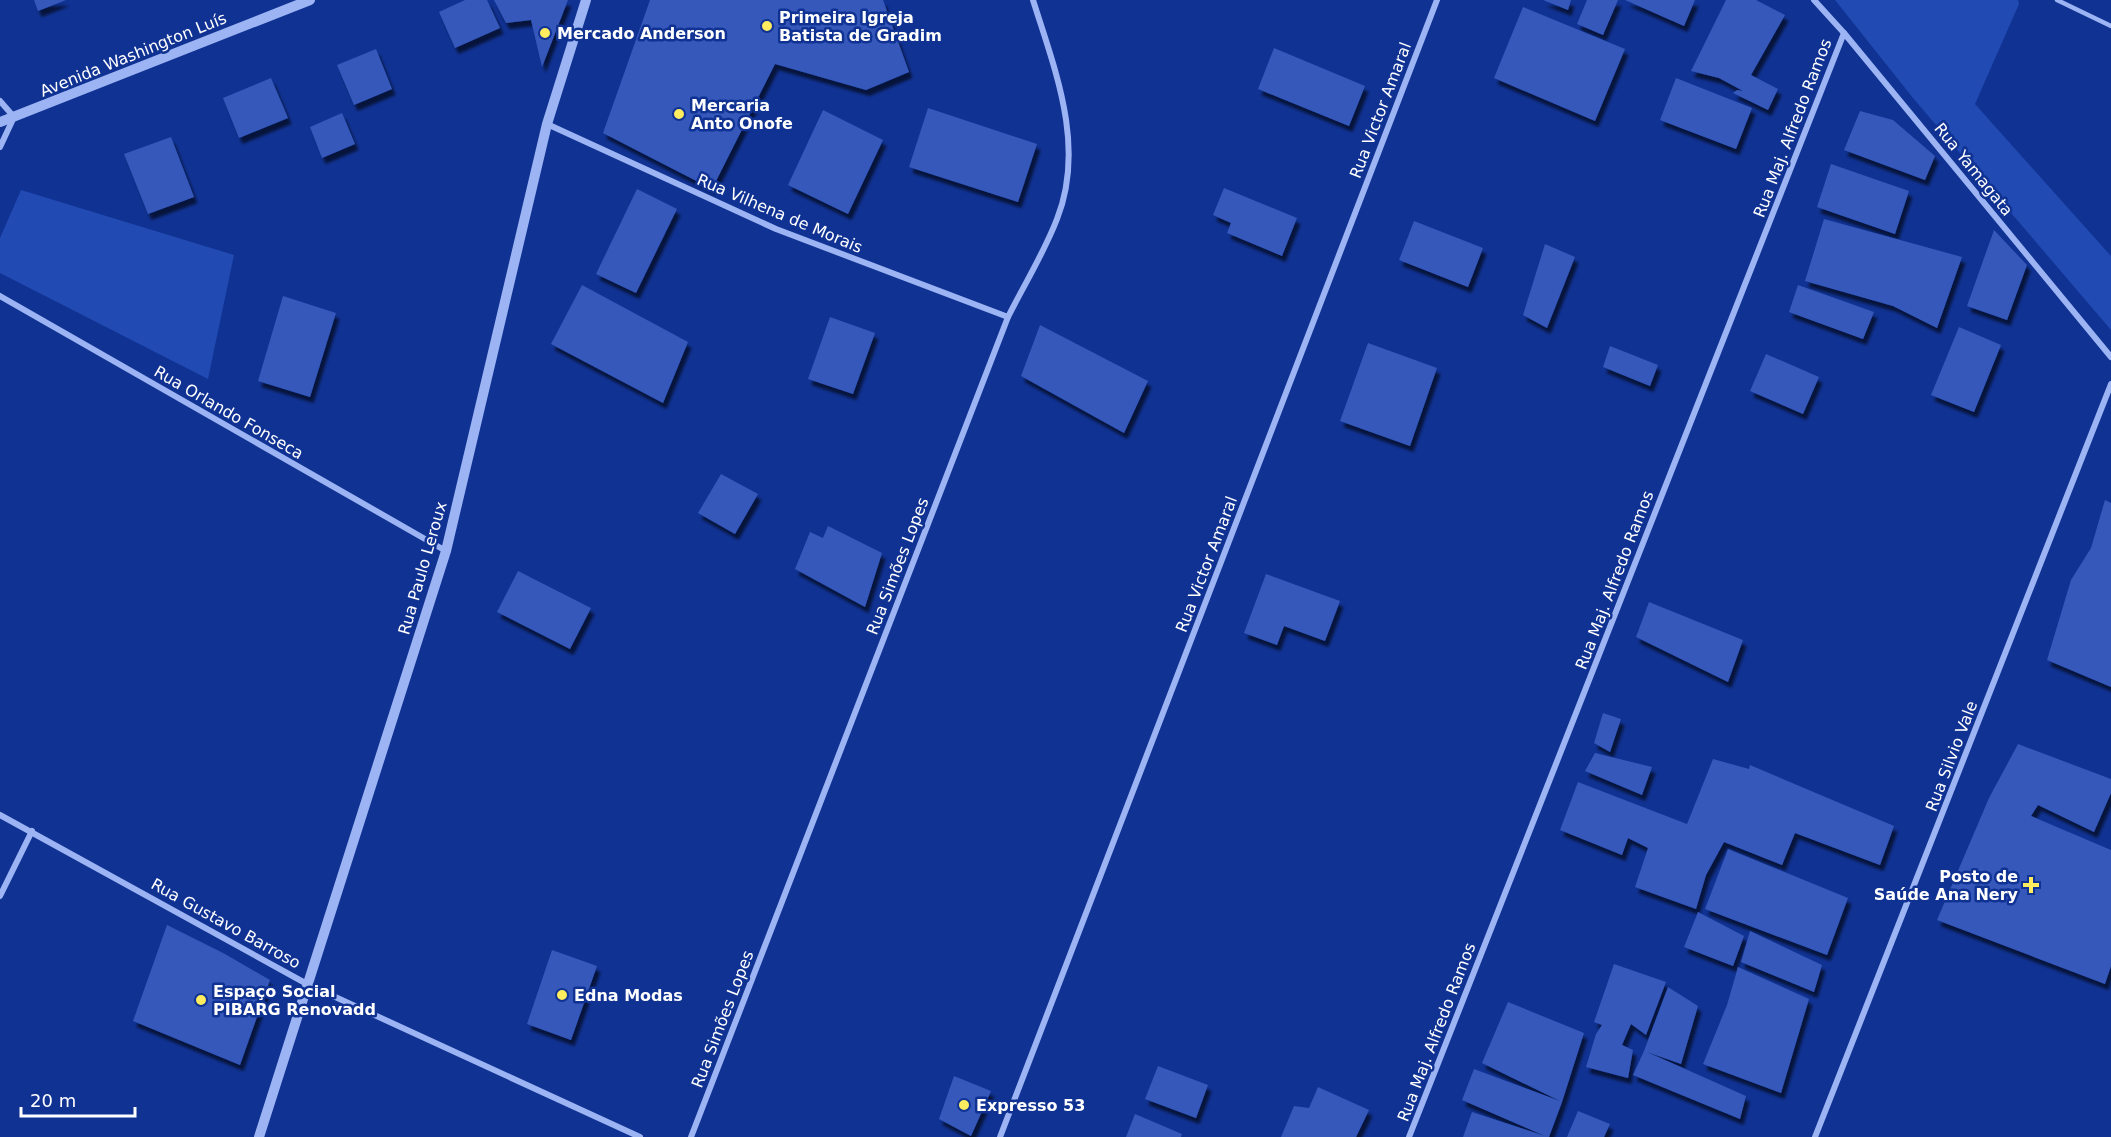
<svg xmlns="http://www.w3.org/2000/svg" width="2111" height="1137" viewBox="0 0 2111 1137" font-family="'DejaVu Sans',sans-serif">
  <defs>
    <filter id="shadow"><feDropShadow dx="3.5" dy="6" stdDeviation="1.5" flood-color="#0009"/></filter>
  </defs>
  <rect width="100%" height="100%" fill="#103293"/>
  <g fill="#214ab2">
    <path d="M1835 0H2018L2019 4 1975 104 2111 256V330L1913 98Z"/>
    <path d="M21 190 234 255 208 379 0 273V238Z"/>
  </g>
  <g fill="#3458ba" filter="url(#shadow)">
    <path d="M34 0H66L38 11Z"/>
    <path d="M465 0H487L500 28 455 48 439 12Z"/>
    <path d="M494 0H568L542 67 531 20 506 23Z"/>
    <path d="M650 0H883L909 72 866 90 775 64 712 189 603 133Z"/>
    <path d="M1543 0H1571L1568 10Z"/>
    <path d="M1587 0H1618L1603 35 1577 24Z"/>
    <path d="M1625 0H1695L1684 26Z"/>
    <path d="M1726 0H1756L1785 15 1751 75 1778 89 1768 110 1733 93 1737 90 1743 91 1719 78 1691 71Z"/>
    <path d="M1523 7 1625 49 1595 121 1494 78Z"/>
    <path d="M1274 48 1365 86 1349 126 1258 89Z"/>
    <path d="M376 49 392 89 354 105 337 65Z"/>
    <path d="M271 78 288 118 239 138 223 98Z"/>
    <path d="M1676 78 1752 108 1736 149 1660 120Z"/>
    <path d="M928 108 1037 144 1018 202 909 167Z"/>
    <path d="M823 110 883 140 848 214 788 185Z"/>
    <path d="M1860 111 1893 120 1935 156 1925 180 1844 150Z"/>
    <path d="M342 113 355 144 322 158 310 127Z"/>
    <path d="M171 137 194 197 148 214 124 154Z"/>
    <path d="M1831 164 1909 191 1895 234 1817 207Z"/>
    <path d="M1224 188 1297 218 1282 256 1227 233 1231 223 1213 215Z"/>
    <path d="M637 189 677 209 636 293 596 274Z"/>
    <path d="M1824 219 1962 257 1937 328 1893 306 1805 281Z"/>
    <path d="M1414 221 1483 248 1468 287 1399 260Z"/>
    <path d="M1994 230 2027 265 2007 320 1967 306Z"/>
    <path d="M1545 244 1575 257 1547 328 1523 315Z"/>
    <path d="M582 285 688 342 663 403 551 344Z"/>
    <path d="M1798 285 1874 312 1863 339 1789 312Z"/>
    <path d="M283 296 336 313 310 397 258 381Z"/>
    <path d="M830 317 875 333 853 394 808 379Z"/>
    <path d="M1040 325 1148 381 1124 433 1021 376Z"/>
    <path d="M1959 327 2001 345 1974 412 1931 395Z"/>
    <path d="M1368 343 1437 368 1410 446 1340 421Z"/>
    <path d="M1610 346 1658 365 1650 386 1603 367Z"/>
    <path d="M1766 354 1819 377 1803 414 1750 391Z"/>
    <path d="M721 474 758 494 735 534 698 513Z"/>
    <path d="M2105 500 2111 503V687L2047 660 2071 580 2091 548Z"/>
    <path d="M828 526 882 553 865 607 795 569 810 532 823 538Z"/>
    <path d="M518 571 591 608 570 649 497 612Z"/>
    <path d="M1266 574 1340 601 1325 641 1284 626 1277 645 1244 633Z"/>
    <path d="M1649 602 1743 640 1728 682 1636 637Z"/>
    <path d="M1603 713 1621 719 1610 752 1594 743Z"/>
    <path d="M2018 744 2111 779V793L2094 832 2038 805 2031 816 2111 850V966L2105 984 1937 920 1989 798Z"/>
    <path d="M1595 753 1652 767 1642 795 1585 771Z"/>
    <path d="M1713 759 1749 769 1750 765 1894 826 1880 865 1795 833 1782 865 1724 842 1706 875 1696 909 1635 887 1648 848 1628 838 1622 855 1560 830 1578 782 1687 824Z"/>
    <path d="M1728 849 1848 898 1827 955 1705 909Z"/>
    <path d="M1698 912 1744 936 1733 966 1684 947Z"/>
    <path d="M167 925 225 954 270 980 240 1065 133 1021Z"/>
    <path d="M1750 931 1822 965 1814 992 1741 962Z"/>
    <path d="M552 950 597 966 571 1040 527 1024Z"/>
    <path d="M1614 964 1666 982 1646 1035 1631 1024 1622 1045 1633 1050 1628 1078 1586 1067 1596 1034 1602 1025 1594 1022Z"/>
    <path d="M1738 967 1809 999 1781 1093 1703 1064 1727 1005Z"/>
    <path d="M1668 987 1698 1006 1681 1064 1647 1052 1746 1096 1740 1119 1633 1075 1644 1051Z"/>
    <path d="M1508 1002 1584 1033 1562 1102 1549 1137H1463L1472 1112 1545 1136 1462 1100 1474 1069 1560 1101 1482 1063Z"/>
    <path d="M1158 1066 1208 1085 1196 1118 1145 1099Z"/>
    <path d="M954 1076 991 1091 971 1136 939 1119Z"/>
    <path d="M1318 1087 1369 1110 1356 1137H1281L1294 1106 1309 1108Z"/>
    <path d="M1578 1111 1610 1124 1604 1137H1567Z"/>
    <path d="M1135 1114 1182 1134 1181 1137H1126Z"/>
  </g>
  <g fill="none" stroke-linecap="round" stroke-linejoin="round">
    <path stroke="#9cb4f3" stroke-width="4.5" d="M2057 0 2111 26"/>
    <g stroke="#9cb4f3" stroke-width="6">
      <path d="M1814 0 1844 33 2111 357"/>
      <path d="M0 101 14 117 0 147"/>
      <path d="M547 124 776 229 1008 317"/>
      <path d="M0 296 446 551"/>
      <path d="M0 815 307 984 640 1137"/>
      <path d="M0 896 32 831"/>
      <path d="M691 1137 1008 317C1024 285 1044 253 1057 219 1086 146 1055 70 1033 0"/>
      <path d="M1000 1137 1437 0"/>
      <path d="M1409 1137 1844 33"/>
      <path d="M1815 1137 2111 384"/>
    </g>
    <g stroke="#9cb4f3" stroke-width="10">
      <path d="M0 122 310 0"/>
      <path d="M259 1137 446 551 547 124 586 0"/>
    </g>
  </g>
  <g fill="#ffed5f" stroke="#103293" stroke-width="2">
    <circle cx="767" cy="26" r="6"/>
    <circle cx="545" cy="33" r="6"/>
    <circle cx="679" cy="114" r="6"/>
    <path d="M2028 876h6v6h6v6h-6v6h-6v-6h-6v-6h6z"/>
    <circle cx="562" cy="995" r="6"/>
    <circle cx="201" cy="1000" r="6"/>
    <circle cx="964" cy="1105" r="6"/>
  </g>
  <g text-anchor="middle" stroke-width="5" stroke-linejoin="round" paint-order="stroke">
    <g font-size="16" font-weight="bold" fill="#fff" stroke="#103293" text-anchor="start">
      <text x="779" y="23">Primeira Igreja<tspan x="779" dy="18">Batista de Gradim</tspan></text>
      <text x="557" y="39">Mercado Anderson</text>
      <text x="691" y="111">Mercaria<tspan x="691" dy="18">Anto Onofe</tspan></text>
      <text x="2018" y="882" text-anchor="end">Posto de<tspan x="2018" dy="18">Saúde Ana Nery</tspan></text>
      <text x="213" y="997">Espaço Social<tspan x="213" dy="18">PIBARG Renovadd</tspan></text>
      <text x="574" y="1001">Edna Modas</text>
      <text x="976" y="1111">Expresso 53</text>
    </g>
    <g font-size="16" fill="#fff" stroke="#103293">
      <text transform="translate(133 54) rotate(-22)" y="6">Avenida Washington Luís</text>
      <text transform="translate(1380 110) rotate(-69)" y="6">Rua Victor Amaral</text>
      <text transform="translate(1792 128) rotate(-69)" y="6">Rua Maj. Alfredo Ramos</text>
      <text transform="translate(1974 169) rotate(51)" y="6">Rua Yamagata</text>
      <text transform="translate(780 213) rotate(23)" y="6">Rua Vilhena de Morais</text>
      <text transform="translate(229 412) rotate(30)" y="6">Rua Orlando Fonseca</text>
      <text transform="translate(1206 564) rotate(-69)" y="6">Rua Victor Amaral</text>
      <text transform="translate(897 566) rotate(-69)" y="6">Rua Simões Lopes</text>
      <text transform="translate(422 568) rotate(-74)" y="6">Rua Paulo Leroux</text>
      <text transform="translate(1614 580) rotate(-69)" y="6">Rua Maj. Alfredo Ramos</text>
      <text transform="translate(1951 756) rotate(-69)" y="6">Rua Silvio Vale</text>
      <text transform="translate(226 923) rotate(29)" y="6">Rua Gustavo Barroso</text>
      <text transform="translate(722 1019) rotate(-69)" y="6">Rua Simões Lopes</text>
      <text transform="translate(1436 1032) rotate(-69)" y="6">Rua Maj. Alfredo Ramos</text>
    </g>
  </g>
  <path d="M21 1107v9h114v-9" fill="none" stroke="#ffffff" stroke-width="3"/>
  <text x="30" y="1107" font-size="18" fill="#ffffff" stroke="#103293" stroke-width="4.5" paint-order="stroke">20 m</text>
</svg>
